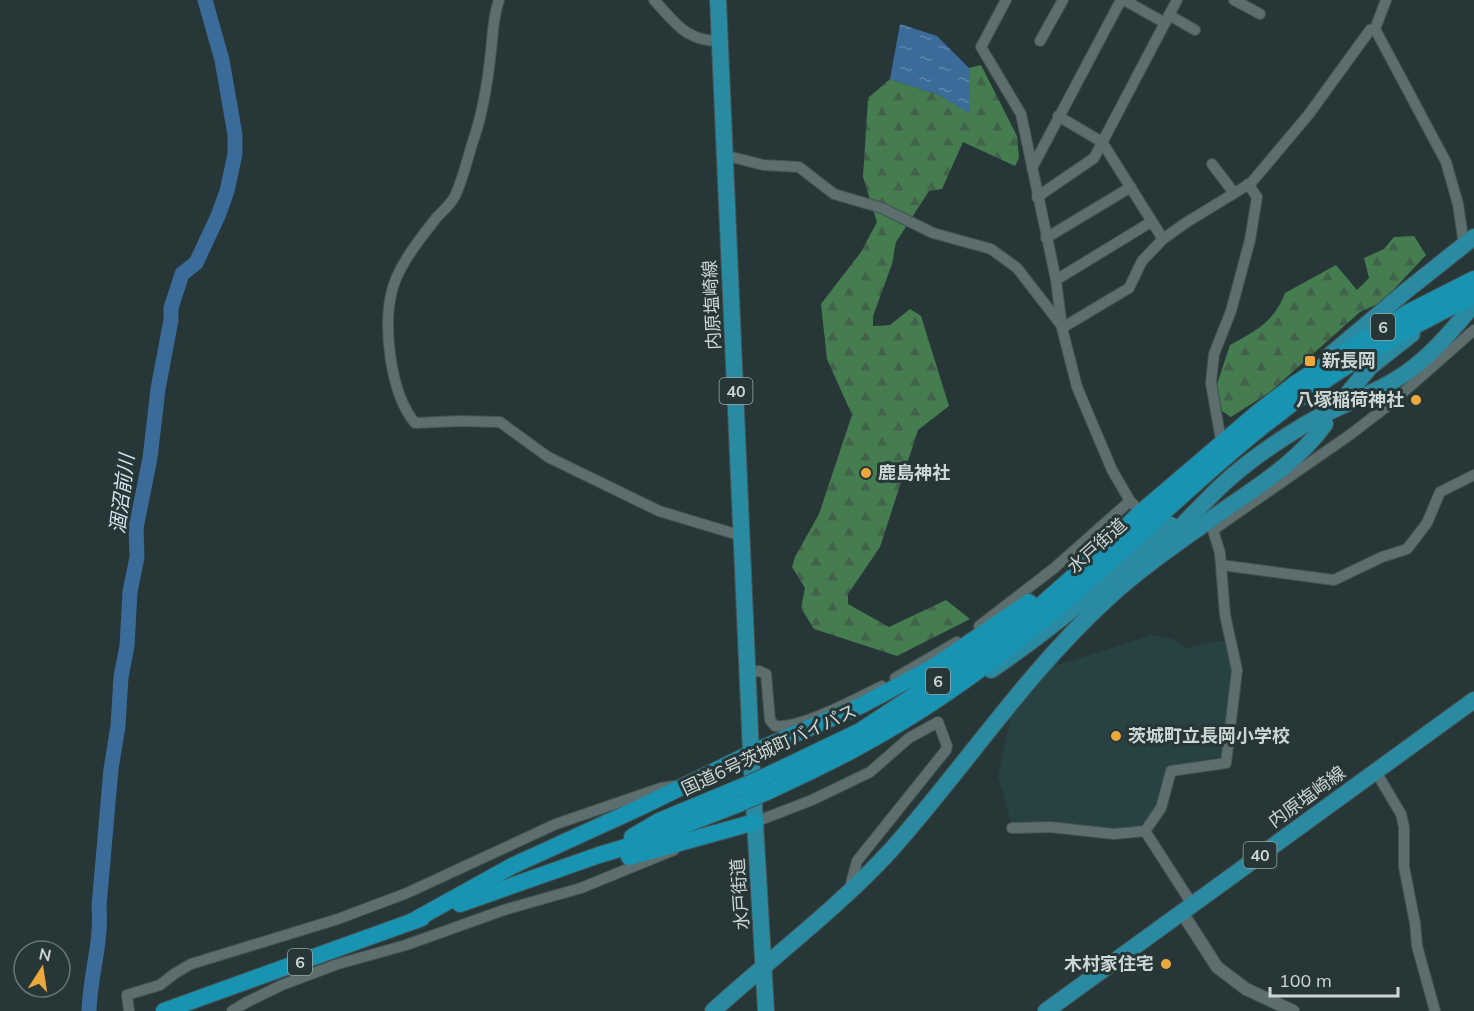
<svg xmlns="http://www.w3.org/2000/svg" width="1474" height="1011" viewBox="0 0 1474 1011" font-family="Mulish,'Noto Sans JP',sans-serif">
  <defs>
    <pattern id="forest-firs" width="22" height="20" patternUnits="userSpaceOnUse" patternTransform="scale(1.5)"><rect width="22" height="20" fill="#457d51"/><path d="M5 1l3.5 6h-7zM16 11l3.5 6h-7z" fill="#426249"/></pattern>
    <pattern id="water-ripples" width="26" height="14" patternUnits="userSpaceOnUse" patternTransform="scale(1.5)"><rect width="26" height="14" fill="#3b6b99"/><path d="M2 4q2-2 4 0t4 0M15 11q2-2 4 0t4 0" fill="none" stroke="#5f86ab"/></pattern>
  </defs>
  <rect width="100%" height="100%" fill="#273637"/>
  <path fill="#284142" d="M1152 635 1173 639 1185 648 1226 640 1234 673 1222 756 1167 767 1158 803 1147 821 1135 829H1100L1012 825 998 777 1011 715 1054 666Z"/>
  <g fill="url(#forest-firs)">
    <path d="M981 65 1017 136 1019 158 1015 166 963 142 942 189 929 191 896 242 892 264 873 316V326L890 325 910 309 921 316 949 406 918 430 880 547 848 594V604L889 627 946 600 970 619 897 656 814 629 801 608 805 588 792 567 795 557 819 514 852 415 827 359 821 304 861 252 877 222 863 177 868 98 890 79 939 95 969 112V68Z"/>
    <path d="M1414 236 1426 255 1382 302 1360 312 1270 392 1231 417 1222 411 1217 384 1230 345C1256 331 1274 322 1285 293L1336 265 1357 290 1369 278 1364 258 1384 249 1394 237Z"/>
  </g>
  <path fill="url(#water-ripples)" d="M900 24 937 36 969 68V113L939 95 890 79Z"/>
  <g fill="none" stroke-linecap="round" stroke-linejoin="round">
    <path stroke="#3b6b99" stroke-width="15" d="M89 1011C90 974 102 944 99 906L111 769 118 726 121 677 127 646 130 592 137 557 136 528 150 458 158 389 171 320V308L182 274 196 263 218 216 227 191 235 154V135L222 60 205 0"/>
    <defs>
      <g id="minor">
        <path d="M499 0C492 20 493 38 490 59 488 80 482 114 475 135 468 155 464 177 455 196 451 204 443 211 437 217 427 230 416 243 407 258 402 266 396 277 393 287 382 324 390 393 415 423L460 421 500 422 548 457 659 511 742 536"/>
        <path d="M654 0C676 23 685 41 720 41"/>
        <path d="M1006 0 981 47 1021 114 1056 280 1062 328 1077 387 1112 470 1130 501 1141 512"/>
        <path d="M1124 0 1165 23"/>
        <path d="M1234 0 1260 14"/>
        <path d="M1169 15 1195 30"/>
        <path d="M1375 29 1446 162 1458 204 1464 245"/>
        <path d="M1040 41 1063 0"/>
        <path d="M1058 116 1102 142 1163 239"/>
        <path d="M724 155 763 165 799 167 834 194 882 208 933 233 991 249 1017 268 1062 326"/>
        <path d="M1212 164 1234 193"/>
        <path d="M1032 168 1121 0"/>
        <path d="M1037 197 1094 158 1177 0"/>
        <path d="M1046 238 1131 187"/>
        <path d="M1056 280 1151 222"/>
        <path d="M1062 328 1129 288 1142 261 1163 239 1187 222 1251 183 1309 114 1370 30 1375 29 1386 0"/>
        <path d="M1223 442 1220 435 1211 383 1214 354 1231 311 1250 240 1257 197 1248 184"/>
        <path d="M1213 530 1351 434 1390 404 1474 330"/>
        <path d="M1221 565 1334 580 1382 557 1407 549 1427 523 1440 492 1474 475"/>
        <path d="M979 626 1053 569 1130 501"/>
        <path d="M747 672 759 671 766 674 770 720 775 726C800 729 858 698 882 686"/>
        <path d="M895 678 957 642"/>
        <path d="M1376 772 1401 814 1404 827V867L1415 923 1417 946 1435 1011"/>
        <path d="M755 822 812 800 870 772 909 738 938 722 947 746 946 750 857 861 849 891"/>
        <path d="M1012 828 1050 827 1114 834 1145 831"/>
        <path d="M1192 904 1145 831 1161 808 1171 771 1226 763 1237 670 1225 615 1220 553 1213 530 1207 522"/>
        <path d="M129 1011 127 995 160 985 174 974 191 964 338 919 407 893 556 824 661 788 674 786"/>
        <path d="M232 1011 247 1002 282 985 338 964 406 945 504 910 581 888 674 850"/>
      </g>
      <path id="tertiary" d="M1181 911 1217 967 1246 989 1293 1011"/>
      <g id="primary">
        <path d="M718 0 751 753 766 1011"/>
        <path d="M1330 355 1406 291 1474 237"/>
        <path d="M1349 392 1370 367 1412 334"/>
        <path d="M1165 543C1184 524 1201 505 1220 487 1244 464 1273 444 1301 427 1331 408 1365 398 1395 380 1426 362 1451 332 1474 304"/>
        <path d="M991 670C1056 626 1112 577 1171 525"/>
        <path d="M713 1011C772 957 837 909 891 850 964 768 1025 674 1107 599 1137 571 1173 546 1207 522 1249 491 1294 467 1325 424"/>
        <path d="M1046 1011 1474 700"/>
      </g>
      <g id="trunk">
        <path d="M766 776 860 731 970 659 1042 604 1092 560 1141 512 1257 413 1296 383 1407 313 1474 279"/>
        <path d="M767 792C798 777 830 763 860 746 912 718 961 685 1007 649 1097 580 1174 497 1263 426 1328 374 1398 332 1474 296"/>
        <path d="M632 837 659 821 741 787"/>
        <path d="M629 857 755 822"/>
        <path d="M460 904 599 855 636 844 741 803"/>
        <path d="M411 922 512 866 641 807 751 753 862 705 933 667 1029 602"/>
        <path d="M164 1011 422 918"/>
      </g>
    </defs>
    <use href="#minor" stroke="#445252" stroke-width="12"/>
    <use href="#tertiary" stroke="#445252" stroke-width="14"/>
    <use href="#primary" stroke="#445252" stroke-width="18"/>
    <use href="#trunk" stroke="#445252" stroke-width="18"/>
    <use href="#minor" stroke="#5c6e6e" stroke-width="10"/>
    <use href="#tertiary" stroke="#5c6e6e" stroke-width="12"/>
    <use href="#primary" stroke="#298aa1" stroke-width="16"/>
    <use href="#trunk" stroke="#1893b2" stroke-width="16"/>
    <defs>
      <g id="trunk-bridge">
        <path d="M741 787 766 776"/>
        <path d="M741 803 767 792"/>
      </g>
    </defs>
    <use href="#trunk-bridge" stroke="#445252" stroke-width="18" stroke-linecap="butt"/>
    <use href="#trunk-bridge" stroke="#1893b2" stroke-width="16"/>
  </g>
  <g fill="#eda83b" stroke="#273637" stroke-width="2">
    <rect x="1304" y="355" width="12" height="12" rx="3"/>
    <circle cx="1416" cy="400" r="6"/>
    <circle cx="866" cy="473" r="6"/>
    <circle cx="1116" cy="736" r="6"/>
    <circle cx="1166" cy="964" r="6"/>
  </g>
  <g text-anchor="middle" stroke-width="6" stroke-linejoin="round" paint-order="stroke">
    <g fill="#273637" stroke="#9ba6a7" stroke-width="1.5">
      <rect x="1371" y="314" width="24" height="26" rx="4.5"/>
      <rect x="719.5" y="378" width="33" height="26" rx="4.5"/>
      <rect x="926" y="668" width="24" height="26" rx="4.5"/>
      <rect x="1243.5" y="842" width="33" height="26" rx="4.5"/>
      <rect x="288" y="949" width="24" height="26" rx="4.5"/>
    </g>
    <g font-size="16" font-weight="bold" fill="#cdd6d7">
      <text x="1383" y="333">6</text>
      <text x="736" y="397">40</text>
      <text x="938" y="687">6</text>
      <text x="1260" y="861">40</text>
      <text x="300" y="968">6</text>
    </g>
    <g font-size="18" fill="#cdd6d7" stroke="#273637">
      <text transform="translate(712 305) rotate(-93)" y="6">内原塩崎線</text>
      <text transform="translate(1097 546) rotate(-42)" y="6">水戸街道</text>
      <text transform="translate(769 750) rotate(-25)" y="6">国道6号茨城町バイパス</text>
      <text transform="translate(1307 797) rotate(-36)" y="6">内原塩崎線</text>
      <text transform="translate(740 894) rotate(-94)" y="6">水戸街道</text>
    </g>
    <g font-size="18" font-weight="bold" fill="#cdd6d7" stroke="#273637" text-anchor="start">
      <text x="1322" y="367">新長岡</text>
      <text x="1404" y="406" text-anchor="end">八塚稲荷神社</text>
      <text x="878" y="479">鹿島神社</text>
      <text x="1128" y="742">茨城町立長岡小学校</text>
      <text x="1154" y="970" text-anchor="end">木村家住宅</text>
    </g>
    <g font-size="20" font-style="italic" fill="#d6e3f1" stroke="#273637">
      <text transform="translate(122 494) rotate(-83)" y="7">涸沼前川</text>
    </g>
  </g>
  <g transform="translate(42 969) rotate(12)"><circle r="28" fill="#273637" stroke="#697677" stroke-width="1.5"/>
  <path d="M0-4.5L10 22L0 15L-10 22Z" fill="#eda83b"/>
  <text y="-9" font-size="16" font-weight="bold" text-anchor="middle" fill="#cdd6d7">N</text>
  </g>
  <path d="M1270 987v9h128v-9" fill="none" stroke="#cdd6d7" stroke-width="3"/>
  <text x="1279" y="987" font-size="18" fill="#cdd6d7" stroke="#273637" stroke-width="4.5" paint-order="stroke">100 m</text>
</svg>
